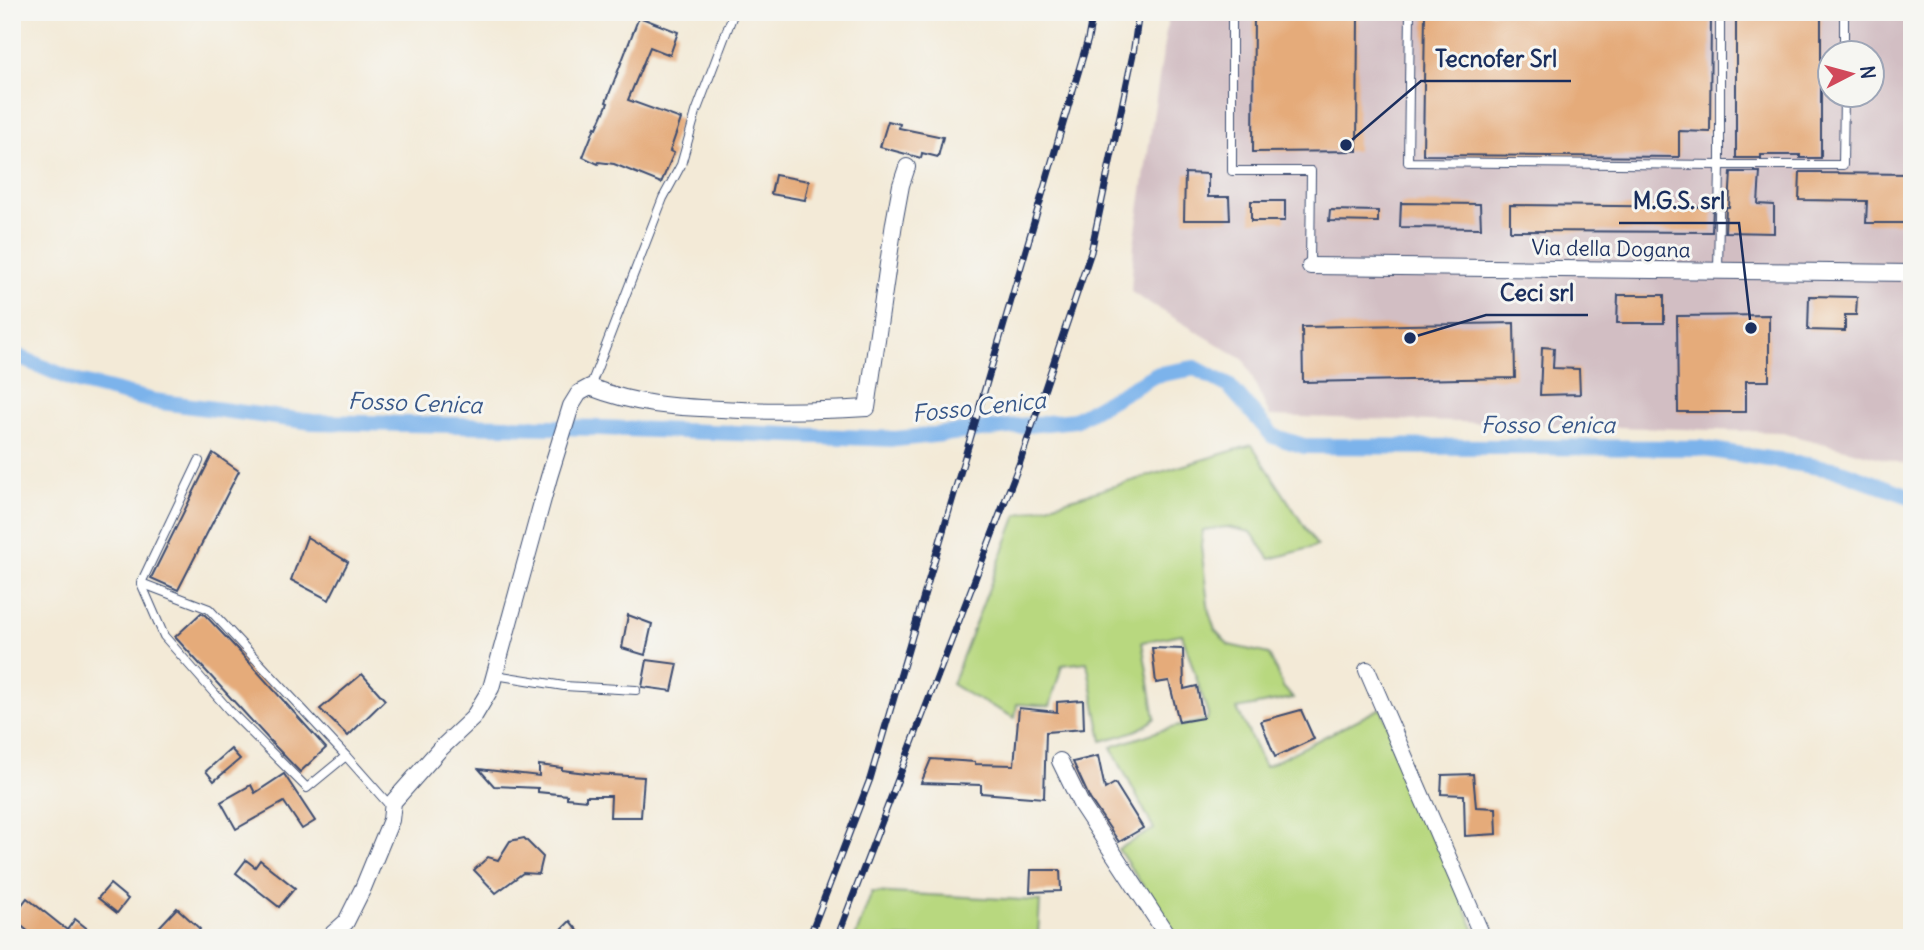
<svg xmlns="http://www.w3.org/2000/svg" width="1924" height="950" viewBox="0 0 1924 950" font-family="Delius,sans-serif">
  <rect width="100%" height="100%" fill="#f6f6f2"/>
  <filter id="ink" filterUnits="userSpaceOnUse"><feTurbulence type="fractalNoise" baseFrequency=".0143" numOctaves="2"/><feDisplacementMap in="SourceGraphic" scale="14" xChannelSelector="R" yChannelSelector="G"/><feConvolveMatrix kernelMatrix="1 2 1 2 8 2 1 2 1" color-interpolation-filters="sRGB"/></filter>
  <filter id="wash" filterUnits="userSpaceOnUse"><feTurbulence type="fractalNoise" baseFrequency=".00686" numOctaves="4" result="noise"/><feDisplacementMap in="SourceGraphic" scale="28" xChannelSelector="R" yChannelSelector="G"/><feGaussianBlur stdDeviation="1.57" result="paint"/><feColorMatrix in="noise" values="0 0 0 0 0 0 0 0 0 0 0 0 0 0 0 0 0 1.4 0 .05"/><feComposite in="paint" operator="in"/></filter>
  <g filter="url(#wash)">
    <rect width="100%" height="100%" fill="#f3ead7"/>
    <path fill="#d2bec3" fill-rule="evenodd" d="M1169 12H1912V466L1778 432 1270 416 1244 360 1131 292 1134 244ZM1829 52H1871V94H1829Z"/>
    <g fill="#b8d87f" stroke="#6a846e" stroke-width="2">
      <path d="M1252 445 1317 546 1270 559 1251 532 1227 527 1203 530 1201 546 1209 612 1215 630 1229 645 1269 654 1283 687 1293 698 1237 709 1265 767 1381 708 1478 938H1178L1118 849 1154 829 1111 747 1162 730 1207 720 1208 714 1182 634 1142 642 1155 718C1141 732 1121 735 1102 741L1087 662 1062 665 1050 706 1017 704 1015 718 973 697 952 684 1017 515Z"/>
      <path d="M872 892 1040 901 1038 935 1025 938H855Z"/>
    </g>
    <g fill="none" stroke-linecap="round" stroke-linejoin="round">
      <path stroke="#7cb3eb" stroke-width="16" d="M12 354 78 382 154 401 313 422 601 428 896 439 1075 420 1155 375 1195 368 1229 386 1273 436 1304 446 1699 448 1838 470 1912 497"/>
    </g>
    <g id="blocks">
      <g fill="#e5ab7a">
        <path d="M1254 12H1358L1357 151 1253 152Z"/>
        <path d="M1425 12H1711L1710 132 1679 131V157L1423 155Z"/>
        <path d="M1736 12H1821V158H1800V155H1761V158H1736Z"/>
        <path d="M639 17 678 32 670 55 650 47 628 100 681 119 670 151 674 153 661 183 614 164 599 162 598 164 583 157 595 127 597 128 608 103 606 102Z"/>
        <path d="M888 121 900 124 899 128 943 137 938 157 922 153 921 158 880 147Z"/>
        <path d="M1731 172H1760L1758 204 1774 205V233L1725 232 1726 207H1729Z"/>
        <path d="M1800 172H1821V173L1912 174V223H1866L1867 201 1799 200Z"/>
        <path d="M1185 173 1208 174V197H1229L1230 220H1184Z"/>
        <path d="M775 175 809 181 805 200 771 194Z"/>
        <rect x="1251" y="201" width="34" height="20"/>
        <path d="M1401 203 1480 204 1481 228 1400 227Z"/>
        <path d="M1510 205 1713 207 1712 232 1510 231Z"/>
        <path d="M1330 210 1378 211V222L1329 221Z"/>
        <path d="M1618 295H1664V323H1617Z"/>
        <path d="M1809 296 1857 297 1856 315H1845V331L1808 330Z"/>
        <path d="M1769 315V381H1746V412H1678L1677 316Z"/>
        <path d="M1514 323 1515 378 1303 382 1302 327Z"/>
        <path d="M1542 347 1554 348 1553 368 1579 369 1580 394 1540 395Z"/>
        <path d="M213 453 239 471 178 590 151 578Z"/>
        <path d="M307 537 348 562 329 600 291 580Z"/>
        <path d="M201 613 205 615 238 650 326 748 300 772 273 744 175 637Z"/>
        <path d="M628 615 652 624 645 655 622 648Z"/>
        <path d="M1152 648 1183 649 1184 689 1197 686 1203 718 1179 722 1169 681 1156 683Z"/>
        <path d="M647 660 678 664 672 691 642 687Z"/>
        <path d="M362 674 385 700 348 736 320 709Z"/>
        <path d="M1083 700 1084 729 1046 732 1044 798 981 793V785L921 783 931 759 975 762V764L1014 765 1019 708 1057 712V702Z"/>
        <path d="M1301 710 1314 739 1275 757 1261 721Z"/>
        <path d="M231 749 240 759 214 781 206 771Z"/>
        <path d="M1098 756 1105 789 1115 783 1143 828 1119 842 1090 799 1073 762Z"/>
        <path d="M539 765 562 768V770L595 774 644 777 641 817H610L611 796H586V800L567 798V795L538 792V788L494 786 479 769 539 776Z"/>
        <path d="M284 774 315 821 302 829 284 802 236 829 221 802 251 785 255 793Z"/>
        <path d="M1473 774 1476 807 1496 808 1497 834 1465 836 1464 795 1441 794 1442 775Z"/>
        <path d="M524 838 543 857 539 874 523 873 496 893 474 870 488 857 498 860 510 841Z"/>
        <path d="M246 860 255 867 260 860 295 888 279 907 236 873Z"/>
        <path d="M1031 870H1060L1061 891 1030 892Z"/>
        <path d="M110 884 128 899 117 913 98 898Z"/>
        <path d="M27 898 67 930 75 919 99 938H36L12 918Z"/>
        <path d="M177 908 200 929 192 938H149Z"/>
        <path d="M570 921 584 938H553Z"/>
      </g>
    </g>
  </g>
  <g filter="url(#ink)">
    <use href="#blocks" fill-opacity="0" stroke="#3b4b70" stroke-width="2"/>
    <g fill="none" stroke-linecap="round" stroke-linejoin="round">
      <defs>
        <g id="lane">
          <path d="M1232 12V171H1311L1310 266"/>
          <path d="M1410 12 1408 162 1720 165 1718 271"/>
          <path d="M1720 12V165H1843L1844 94"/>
          <path d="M1844 52V18L1846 12"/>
          <path d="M590 387 663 198 681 165 696 112 734 12"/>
          <path d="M199 461 141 583 164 636 229 710 307 788 346 756 392 808"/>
          <path d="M141 583 209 609 346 756"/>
          <path d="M495 675 564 686 636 690"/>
        </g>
        <g id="street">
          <path d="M1310 266 1912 273"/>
          <path d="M1367 670 1483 938"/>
          <path d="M1060 761 1081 804 1169 938"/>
          <path d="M328 938 346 922 363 888 391 820 393 802 439 750 473 718 491 688 549 477 571 406 579 393 590 387C636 405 673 407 721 409 770 412 818 411 867 408L894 223 901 185 907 167"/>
        </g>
      </defs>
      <use href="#lane" stroke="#3b4b70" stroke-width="10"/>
      <use href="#street" stroke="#3b4b70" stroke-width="18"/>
      <use href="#lane" stroke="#fff" stroke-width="8"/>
      <use href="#street" stroke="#fff" stroke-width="16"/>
      <defs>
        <g id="rail">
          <path d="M809 938 870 779 1088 39 1093 12"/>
          <path d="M837 938 1020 462 1091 252 1133 54 1139 12"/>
        </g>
      </defs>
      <use href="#rail" stroke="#1b2f5e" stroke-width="7"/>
      <use href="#rail" stroke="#f6f6f2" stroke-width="4.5" stroke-dasharray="13" stroke-linecap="butt"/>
    </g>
  </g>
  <g text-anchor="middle" stroke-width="6" stroke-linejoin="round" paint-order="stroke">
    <g font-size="21" fill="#1b2f5e" stroke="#f6f6f2">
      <text transform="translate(1611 249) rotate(1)" y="7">Via della Dogana</text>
    </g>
    <g font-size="23" font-style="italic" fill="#385788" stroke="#f6f6f2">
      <text transform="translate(415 403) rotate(2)" y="8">Fosso Cenica</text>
      <text transform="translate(979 407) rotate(-6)" y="8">Fosso Cenica</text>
      <text x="1548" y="433">Fosso Cenica</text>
    </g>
  </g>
  <path fill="none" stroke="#1b2f5e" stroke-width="2.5" d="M1346 145L1421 81H1571M1751 328L1739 223H1619M1410 338L1486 315H1588"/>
  <g fill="#1b2f5e" stroke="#f6f6f2" stroke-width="2.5">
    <circle cx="1346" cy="145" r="7"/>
    <circle cx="1751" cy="328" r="7"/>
    <circle cx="1410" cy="338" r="7"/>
  </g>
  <g font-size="23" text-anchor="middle" font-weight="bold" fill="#1b2f5e" stroke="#f6f6f2" stroke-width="6" stroke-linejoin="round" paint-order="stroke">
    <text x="1496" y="67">Tecnofer Srl</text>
    <text x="1679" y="209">M.G.S. srl</text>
    <text x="1537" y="301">Ceci srl</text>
  </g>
  <rect width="1924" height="950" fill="none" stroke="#f6f6f2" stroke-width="42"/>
  <g transform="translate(1851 74) rotate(84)"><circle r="33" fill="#f6f6f2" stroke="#9ea6b7" stroke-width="2"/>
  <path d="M0-5L12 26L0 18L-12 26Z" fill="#d1495b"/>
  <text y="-10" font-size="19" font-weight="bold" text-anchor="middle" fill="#1b2f5e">N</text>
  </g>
</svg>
